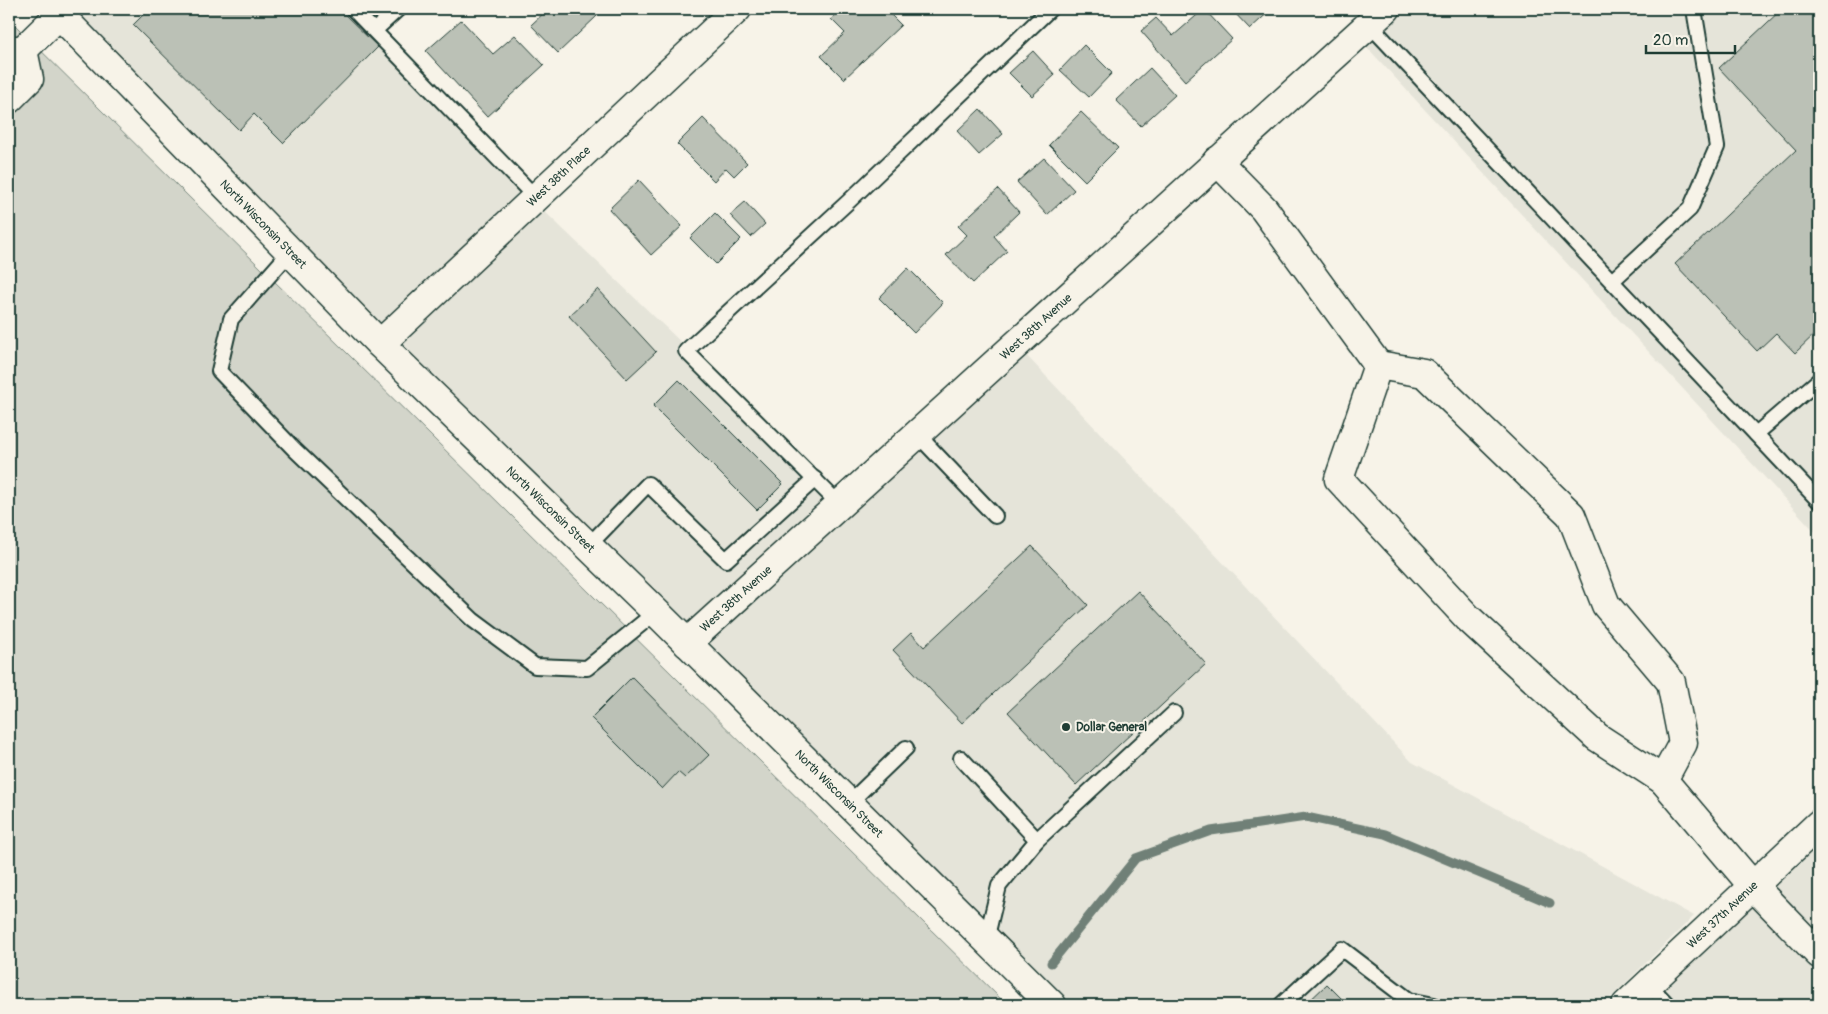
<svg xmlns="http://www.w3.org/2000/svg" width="1828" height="1014" viewBox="0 0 1828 1014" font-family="Pangolin,sans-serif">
  <rect width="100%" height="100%" fill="#f7f3e8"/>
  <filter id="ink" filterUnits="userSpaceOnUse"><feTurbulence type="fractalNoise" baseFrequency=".02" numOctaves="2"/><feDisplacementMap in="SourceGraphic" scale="10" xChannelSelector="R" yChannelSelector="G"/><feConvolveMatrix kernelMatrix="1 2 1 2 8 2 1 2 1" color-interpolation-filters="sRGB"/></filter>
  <g filter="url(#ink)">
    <g fill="#e5e4d9">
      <path d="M81 9H339L541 208 853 507 1025 354 1412 762 1694 916 1603 1005H1066L702 647 73 16Z"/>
      <path d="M1402 9H1819V536L1364 44Z"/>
      <path d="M1819 835V1005H1639Z"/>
    </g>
    <path fill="#d3d5ca" stroke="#79897f" d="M9 19 19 29 1007 1005H9Z"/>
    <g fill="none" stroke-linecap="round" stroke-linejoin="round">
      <path stroke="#6f8077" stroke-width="9" d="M1051 963 1136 858 1211 831 1306 817 1385 834 1550 903"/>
    </g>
    <g fill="#bbc1b6" stroke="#1f3d34">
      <path d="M147 9H339L378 47 283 143 254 114 239 130 133 25 148 10Z"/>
      <path d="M548 9H590L597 16 558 53 531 25Z"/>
      <path d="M842 9H885L901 25 844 79 821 56 845 33 831 19Z"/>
      <path d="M1204 9 1232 39 1185 81 1141 31 1156 18 1173 36Z"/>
      <path d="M1231 9H1272L1250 29Z"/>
      <path d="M1782 9H1819V330L1795 353 1776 333 1757 351 1675 264 1796 150 1719 68Z"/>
      <path d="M461 20 493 54 515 35 544 65 487 117 426 51Z"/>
      <path d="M1084 45 1112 73 1089 97 1060 70Z"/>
      <path d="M1033 51 1055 75 1032 96 1009 73Z"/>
      <path d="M1150 68 1175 95 1141 126 1116 100Z"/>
      <path d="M980 109 1003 134 979 155 957 131Z"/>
      <path d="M1081 112 1118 148 1085 181 1049 145Z"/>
      <path d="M703 118 747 163 734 176 726 168 714 181 677 144Z"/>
      <path d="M1044 158 1074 190 1047 215 1017 182Z"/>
      <path d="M639 180 682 226 651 255 609 209Z"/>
      <path d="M998 189 1019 212 994 236 1007 251 973 283 946 255 967 235 958 226Z"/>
      <path d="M745 202 765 224 751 237 730 215Z"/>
      <path d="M715 213 741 239 716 264 690 238Z"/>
      <path d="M908 268 943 303 914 333 879 298Z"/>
      <path d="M598 289 656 352 627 379 569 316Z"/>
      <path d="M679 380 783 484 757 510 653 406Z"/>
      <path d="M1032 546 1088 605 962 723 893 650 911 633 924 647Z"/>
      <path d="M1138 591 1206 664 1076 785 1008 712Z"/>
      <path d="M632 677 709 755 685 778 678 772 662 789 591 718Z"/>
      <path d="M1327 984 1348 1005H1305Z"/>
    </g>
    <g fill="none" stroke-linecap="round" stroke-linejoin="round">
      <defs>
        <g id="service">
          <path d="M353 9 536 198"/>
          <path d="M1369 24 1819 501"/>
          <path d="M375 30 398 9"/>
          <path d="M290 252 231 319 219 371 294 449 473 620 535 666 587 668 656 612"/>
          <path d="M1612 281 1690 209 1717 147 1694 9"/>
          <path d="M917 434 995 516"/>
          <path d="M1756 434 1819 380"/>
          <path d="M839 504 686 351 848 202 1050 9"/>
          <path d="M588 546 648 484 726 560 815 479"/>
          <path d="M961 758 1037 840 999 886 986 940"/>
          <path d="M849 803 906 748"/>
          <path d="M1037 840 1174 713"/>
          <path d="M1648 984 1668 1005"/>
          <path d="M1281 1005 1342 949 1409 1000 1434 1005"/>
        </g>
        <g id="minor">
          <path d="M9 50H23L65 9"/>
          <path d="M9 99 29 79 23 50"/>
          <path d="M1217 161 1264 209 1378 365 1339 479 1468 618 1597 737 1663 780 1752 885 1819 954"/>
          <path id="s1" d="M380 344 737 9"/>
          <path d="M1378 365 1424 373 1571 515 1606 605 1671 682 1683 743 1663 780"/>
          <path id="s2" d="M687 643 1386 9"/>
        </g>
        <g id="tertiary">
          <path id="s3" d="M54 9 380 344 656 612 1052 1005"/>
        </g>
        <g id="primary">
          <path id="s4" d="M1626 1005 1819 824"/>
        </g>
      </defs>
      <use href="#service" stroke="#1f3d34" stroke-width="18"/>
      <use href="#minor" stroke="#1f3d34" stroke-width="31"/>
      <use href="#tertiary" stroke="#1f3d34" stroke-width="31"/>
      <use href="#primary" stroke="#1f3d34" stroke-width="31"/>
      <use href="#service" stroke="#f7f3e8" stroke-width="14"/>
      <use href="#minor" stroke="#f7f3e8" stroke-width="28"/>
      <use href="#tertiary" stroke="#f7f3e8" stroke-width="28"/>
      <use href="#primary" stroke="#f7f3e8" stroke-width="28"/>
    </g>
  </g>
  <circle fill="#1f3d34" stroke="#f7f3e8" stroke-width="2" cx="1066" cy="727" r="5"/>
  <g text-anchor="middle" stroke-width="4" stroke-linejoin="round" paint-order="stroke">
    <g font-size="12" fill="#1f3d34" stroke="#f7f3e8">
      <text dy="4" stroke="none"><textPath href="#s1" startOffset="245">West 38th Place</textPath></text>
      <text dy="4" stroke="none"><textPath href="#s3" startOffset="300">North Wisconsin Street</textPath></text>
      <text dy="4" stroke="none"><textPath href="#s2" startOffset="471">West 38th Avenue</textPath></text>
      <text dy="4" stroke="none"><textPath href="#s3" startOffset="705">North Wisconsin Street</textPath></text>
      <text dy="4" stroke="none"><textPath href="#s2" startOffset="66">West 38th Avenue</textPath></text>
      <text dy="4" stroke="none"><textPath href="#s3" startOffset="1110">North Wisconsin Street</textPath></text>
      <text dy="4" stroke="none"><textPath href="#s4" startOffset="132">West 37th Avenue</textPath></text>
    </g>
    <g font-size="12" font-weight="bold" fill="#1f3d34" stroke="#f7f3e8" text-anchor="start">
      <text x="1076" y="731">Dollar General</text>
    </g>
  </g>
  <rect width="1828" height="1014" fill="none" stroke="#f7f3e8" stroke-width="30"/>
  <rect x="15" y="15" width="1798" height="984" fill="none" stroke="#1f3d34" stroke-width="2" filter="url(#ink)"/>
  <path d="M1646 45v8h89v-8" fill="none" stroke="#1f3d34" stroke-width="2.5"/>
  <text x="1653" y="45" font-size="15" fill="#1f3d34" stroke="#f7f3e8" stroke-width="4" paint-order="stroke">20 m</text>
</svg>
